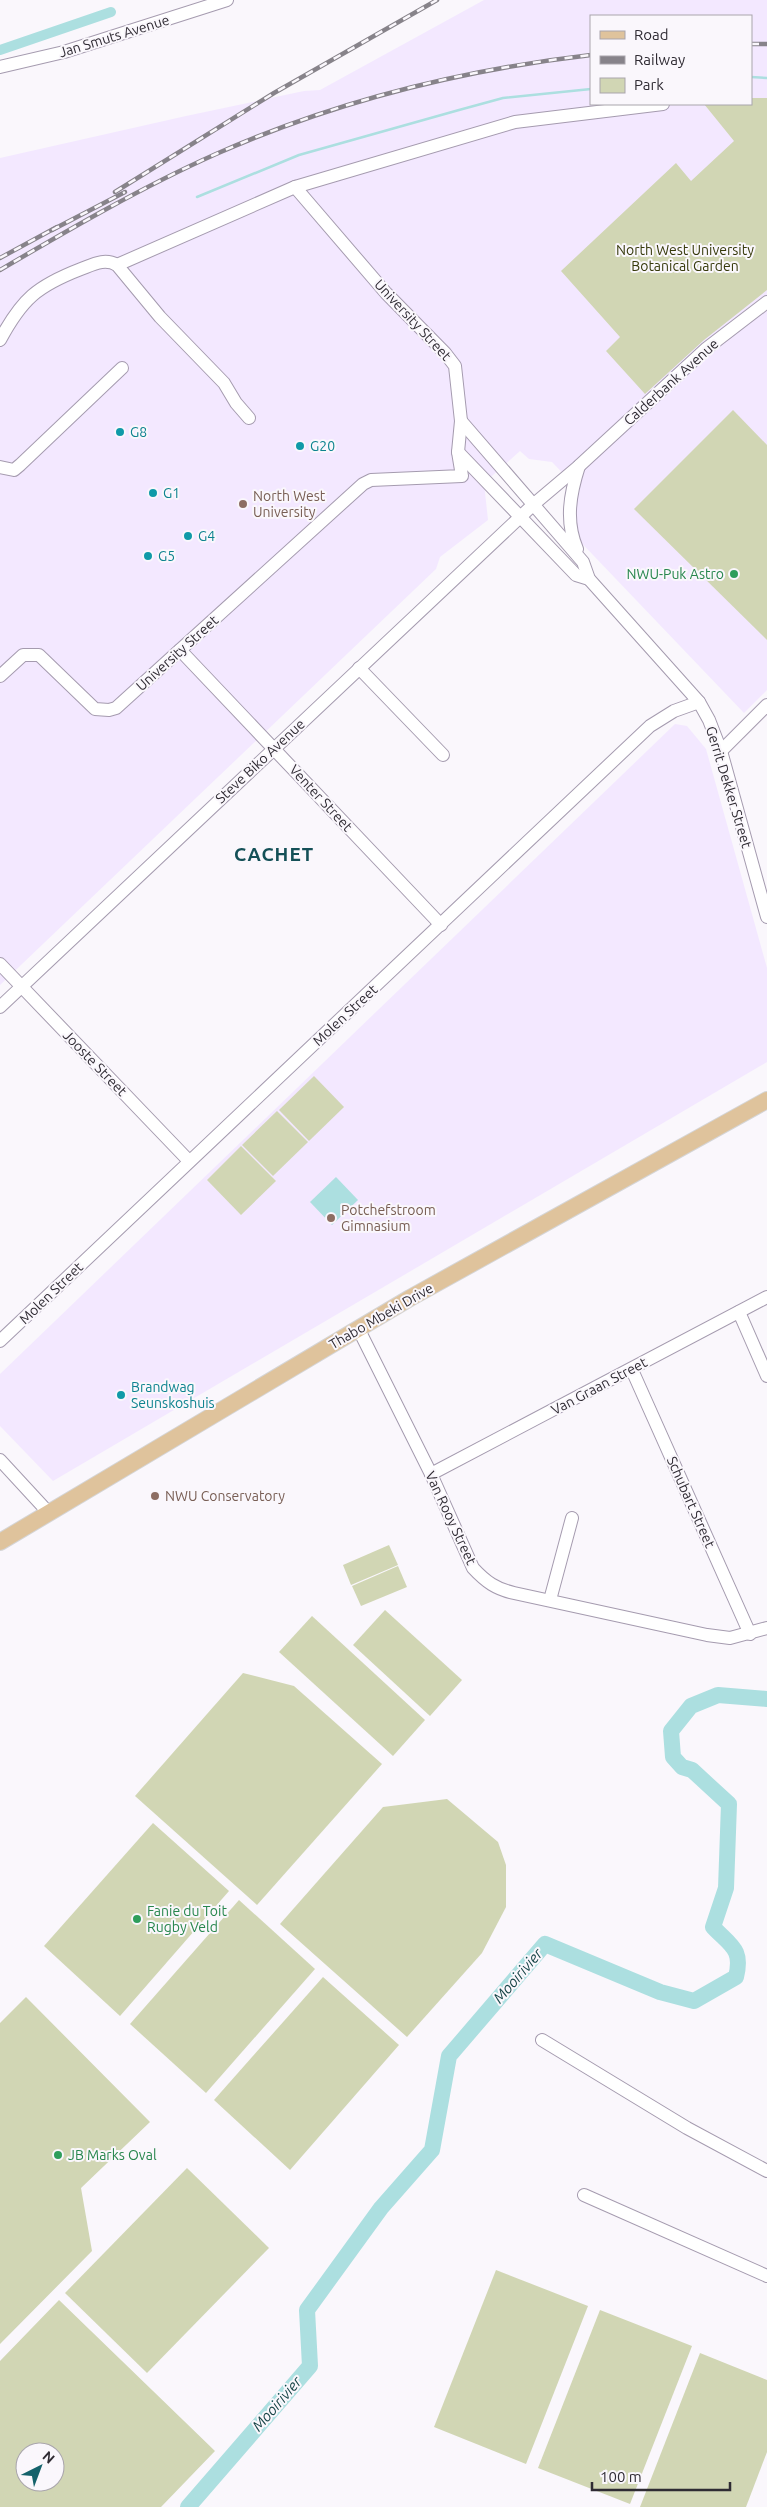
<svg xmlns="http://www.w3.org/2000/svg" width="767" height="2507" viewBox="0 0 767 2507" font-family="Ubuntu,sans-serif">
  <rect width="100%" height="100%" fill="#faf7fc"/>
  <g fill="#f3e8ff" fill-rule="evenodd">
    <path d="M484 0H767V690L744 713 572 533 577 488 552 462 529 459 520 451 484 483 488 520 440 557 436 569 0 985V158L186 116 304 91 320 90ZM591 16H751V104H591Z"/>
    <path d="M675 724 687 726 706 749 767 968V1062L53 1481 0 1426V1374Z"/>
  </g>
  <g fill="#d1d6b4" fill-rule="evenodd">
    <path d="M751 98H767V290L704 340 645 394 606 351 620 337 561 271 676 163 691 181 734 141 704 104H751Z"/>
    <path d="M733 410 767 445V640L634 509Z"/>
    <path d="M314 1076 344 1107 309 1141 279 1110Z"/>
    <path d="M277 1111 308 1142 273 1176 242 1145Z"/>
    <path d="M241 1146 276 1181 241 1215 207 1180Z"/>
    <path d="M389 1545 398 1565 351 1585 343 1565Z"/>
    <path d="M398 1566 407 1587 361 1606 352 1586Z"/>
    <path d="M385 1610 462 1680 430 1716 353 1645Z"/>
    <path d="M312 1616 425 1720 393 1756 279 1652Z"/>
    <path d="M243 1673 294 1686 382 1764 257 1905 135 1796Z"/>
    <path d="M447 1799 498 1842 506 1865V1907L482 1953 407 2037 280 1924 383 1807Z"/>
    <path d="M153 1823 229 1891 120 2016 44 1946Z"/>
    <path d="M239 1900 315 1969 206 2093 130 2024Z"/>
    <path d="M323 1977 399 2045 290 2170 214 2100Z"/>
    <path d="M26 1997 150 2122 81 2188 92 2251 0 2344V2023Z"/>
    <path d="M187 2168 269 2248 147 2373 65 2293Z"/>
    <path d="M496 2270 588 2306 526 2464 434 2427Z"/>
    <path d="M59 2300 215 2451 161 2507H0V2361ZM25 2452H55V2482H25Z"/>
    <path d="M600 2310 692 2346 630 2504 538 2468Z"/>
    <path d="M700 2353 767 2380V2452L746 2507H640Z"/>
  </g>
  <path fill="#acdfe0" d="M336 1177 358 1200 332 1225 310 1202Z"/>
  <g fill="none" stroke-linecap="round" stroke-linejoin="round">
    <g stroke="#acdfe0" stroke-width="2.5">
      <path d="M751 77 767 78"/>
      <path d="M197 197 299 155 459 110 503 98 591 89"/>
    </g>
    <path stroke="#acdfe0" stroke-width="10" d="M0 50 111 12"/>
    <path stroke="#acdfe0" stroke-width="16" d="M188 2507 310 2366 307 2310 381 2208 432 2150 449 2056 545 1944 660 1992 694 2001 736 1977C743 1949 731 1946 713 1927L726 1888 729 1804 692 1770 682 1767 673 1757 671 1731 691 1706 718 1695 767 1699"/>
    <defs>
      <g id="minor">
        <path d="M0 67 64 52 227 0"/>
        <path d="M295 187 515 122 663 104"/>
        <path d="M0 340C22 299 37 286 81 269 94 264 105 258 117 265L160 317 224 383 236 403 249 418"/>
        <path d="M461 421 583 562 589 579 699 702 709 720 721 751 767 917"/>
        <path d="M458 452 576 575 589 579"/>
        <path d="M0 467 14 470 20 465 122 368"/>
        <path d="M577 549C565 521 570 494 579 466"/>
        <path d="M180 650 441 925"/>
        <path d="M359 668 443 755"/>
        <path d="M0 676 23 655H39L95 709 109 710 116 708 363 484 371 480 462 476 458 452 461 421 455 366 445 353 386 293 295 187 117 265"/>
        <path d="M721 751 767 705"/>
        <path d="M0 964 189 1161"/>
        <path d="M0 1007 534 504 579 466 707 348 767 302"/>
        <path d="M739 1312 767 1376"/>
        <path d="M358 1328 431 1474 473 1568C486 1582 496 1589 514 1593L707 1635 730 1638 767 1628"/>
        <path d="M0 1341 650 726 674 711 699 702"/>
        <path d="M632 1370 750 1634"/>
        <path d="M0 1460 48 1512"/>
        <path d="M431 1474 767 1297"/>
        <path d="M550 1600 572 1518"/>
        <path d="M542 2040 687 2128 767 2171"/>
        <path d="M584 2195 767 2276"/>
      </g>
      <path id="major" d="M0 1542 410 1298 767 1100"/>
    </defs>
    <use href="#minor" stroke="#a59baf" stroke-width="14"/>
    <use href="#major" stroke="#d5d5d6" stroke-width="18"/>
    <use href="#minor" stroke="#fff" stroke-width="12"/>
    <use href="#major" stroke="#dfc39c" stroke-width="16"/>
    <defs>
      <g id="rail">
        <path d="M751 44H767"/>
        <path d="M115 192 274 93 437 0"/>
        <path d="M52 230 125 192"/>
        <path d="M0 258 57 227"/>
        <path d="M0 270C70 229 142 187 216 154 336 101 461 70 591 55"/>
      </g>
    </defs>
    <use href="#rail" stroke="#87838a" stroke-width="4.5"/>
    <use href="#rail" stroke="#faf7fc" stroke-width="2.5" stroke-dasharray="8" stroke-linecap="butt"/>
  </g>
  <g fill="#0f9aa8" stroke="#faf7fc" stroke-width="2">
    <circle cx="120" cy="432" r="5"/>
    <circle cx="300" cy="446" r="5"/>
    <circle cx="153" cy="493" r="5"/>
    <circle cx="188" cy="536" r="5"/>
    <circle cx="148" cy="556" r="5"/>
    <circle cx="121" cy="1395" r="5"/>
  </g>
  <g fill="#8d6e63" stroke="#faf7fc" stroke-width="2">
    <circle cx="243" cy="504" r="5"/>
    <circle cx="331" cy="1218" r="5"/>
    <circle cx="155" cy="1496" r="5"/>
  </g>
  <g fill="#2e9e5b" stroke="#faf7fc" stroke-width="2">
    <circle cx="734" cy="574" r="5"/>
    <circle cx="137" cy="1919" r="5"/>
    <circle cx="58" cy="2155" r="5"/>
  </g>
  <g text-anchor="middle" stroke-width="4" stroke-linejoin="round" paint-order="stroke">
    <g font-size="14" fill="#2f2b33" stroke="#faf7fc">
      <text transform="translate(114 36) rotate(-17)" y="5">Jan Smuts Avenue</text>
      <text transform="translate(413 320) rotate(47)" y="5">University Street</text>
      <text transform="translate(671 382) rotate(-42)" y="5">Calderbank Avenue</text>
      <text transform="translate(177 653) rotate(-42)" y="5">University Street</text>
      <text transform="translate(260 761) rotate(-43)" y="5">Steve Biko Avenue</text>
      <text transform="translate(729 787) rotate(73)" y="5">Gerrit Dekker Street</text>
      <text transform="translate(321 798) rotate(47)" y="5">Venter Street</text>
      <text transform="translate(345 1015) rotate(-43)" y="5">Molen Street</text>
      <text transform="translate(95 1063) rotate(46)" y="5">Jooste Street</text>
      <text transform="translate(51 1293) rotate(-44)" y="5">Molen Street</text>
      <text transform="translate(381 1316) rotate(-30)" y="5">Thabo Mbeki Drive</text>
      <text transform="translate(599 1386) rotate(-28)" y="5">Van Graan Street</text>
      <text transform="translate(691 1502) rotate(66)" y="5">Schubart Street</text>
      <text transform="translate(451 1518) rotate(65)" y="5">Van Rooy Street</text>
    </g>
    <g font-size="14" fill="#36390a" stroke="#faf7fc">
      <text x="685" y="255">North West University<tspan x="685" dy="16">Botanical Garden</tspan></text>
    </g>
    <g font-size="14" fill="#0d838f" stroke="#faf7fc" text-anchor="start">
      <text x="130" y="437">G8</text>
      <text x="310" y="451">G20</text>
      <text x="163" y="498">G1</text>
      <text x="198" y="541">G4</text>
      <text x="158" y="561">G5</text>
      <text x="131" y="1392">Brandwag<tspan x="131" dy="16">Seunskoshuis</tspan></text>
    </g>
    <g font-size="14" fill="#785e54" stroke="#faf7fc" text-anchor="start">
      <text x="253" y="501">North West<tspan x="253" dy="16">University</tspan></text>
      <text x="341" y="1215">Potchefstroom<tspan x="341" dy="16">Gimnasium</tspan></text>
      <text x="165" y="1501">NWU Conservatory</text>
    </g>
    <g font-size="14" fill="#27864d" stroke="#faf7fc" text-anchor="start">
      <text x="724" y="579" text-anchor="end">NWU-Puk Astro</text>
      <text x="147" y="1916">Fanie du Toit<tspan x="147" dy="16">Rugby Veld</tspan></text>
      <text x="68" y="2160">JB Marks Oval</text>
    </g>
    <g font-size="15" font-style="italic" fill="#164446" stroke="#faf7fc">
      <text transform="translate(518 1976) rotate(-49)" y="5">Mooirivier</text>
      <text transform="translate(277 2404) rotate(-49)" y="5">Mooirivier</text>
    </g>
    <g font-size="19" font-weight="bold" letter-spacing="1" fill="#145057" stroke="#faf7fc">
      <text x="274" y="861">CACHET</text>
    </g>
  </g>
  <rect x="590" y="15" width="162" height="90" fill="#faf7fc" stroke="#a9a5ac"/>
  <rect x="600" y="31" width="25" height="8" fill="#dfc39c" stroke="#a9a5ac"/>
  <text x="634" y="40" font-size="15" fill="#2f2b33">Road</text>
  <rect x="600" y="56" width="25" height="8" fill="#87838a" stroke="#a9a5ac"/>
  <text x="634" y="65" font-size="15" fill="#2f2b33">Railway</text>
  <rect x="600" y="78" width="25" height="15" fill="#d1d6b4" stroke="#a9a5ac"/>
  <text x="634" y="90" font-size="15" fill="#2f2b33">Park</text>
  <g transform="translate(40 2467) rotate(42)"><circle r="24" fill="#faf7fc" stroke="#a9a5ac"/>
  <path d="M0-4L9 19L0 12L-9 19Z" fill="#14626b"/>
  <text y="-8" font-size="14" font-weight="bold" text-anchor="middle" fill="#2f2b33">N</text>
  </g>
  <path d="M592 2482v8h138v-8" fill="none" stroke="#2f2b33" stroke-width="2.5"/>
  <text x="600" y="2482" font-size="15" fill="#2f2b33" stroke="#faf7fc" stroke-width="4" paint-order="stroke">100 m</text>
</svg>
